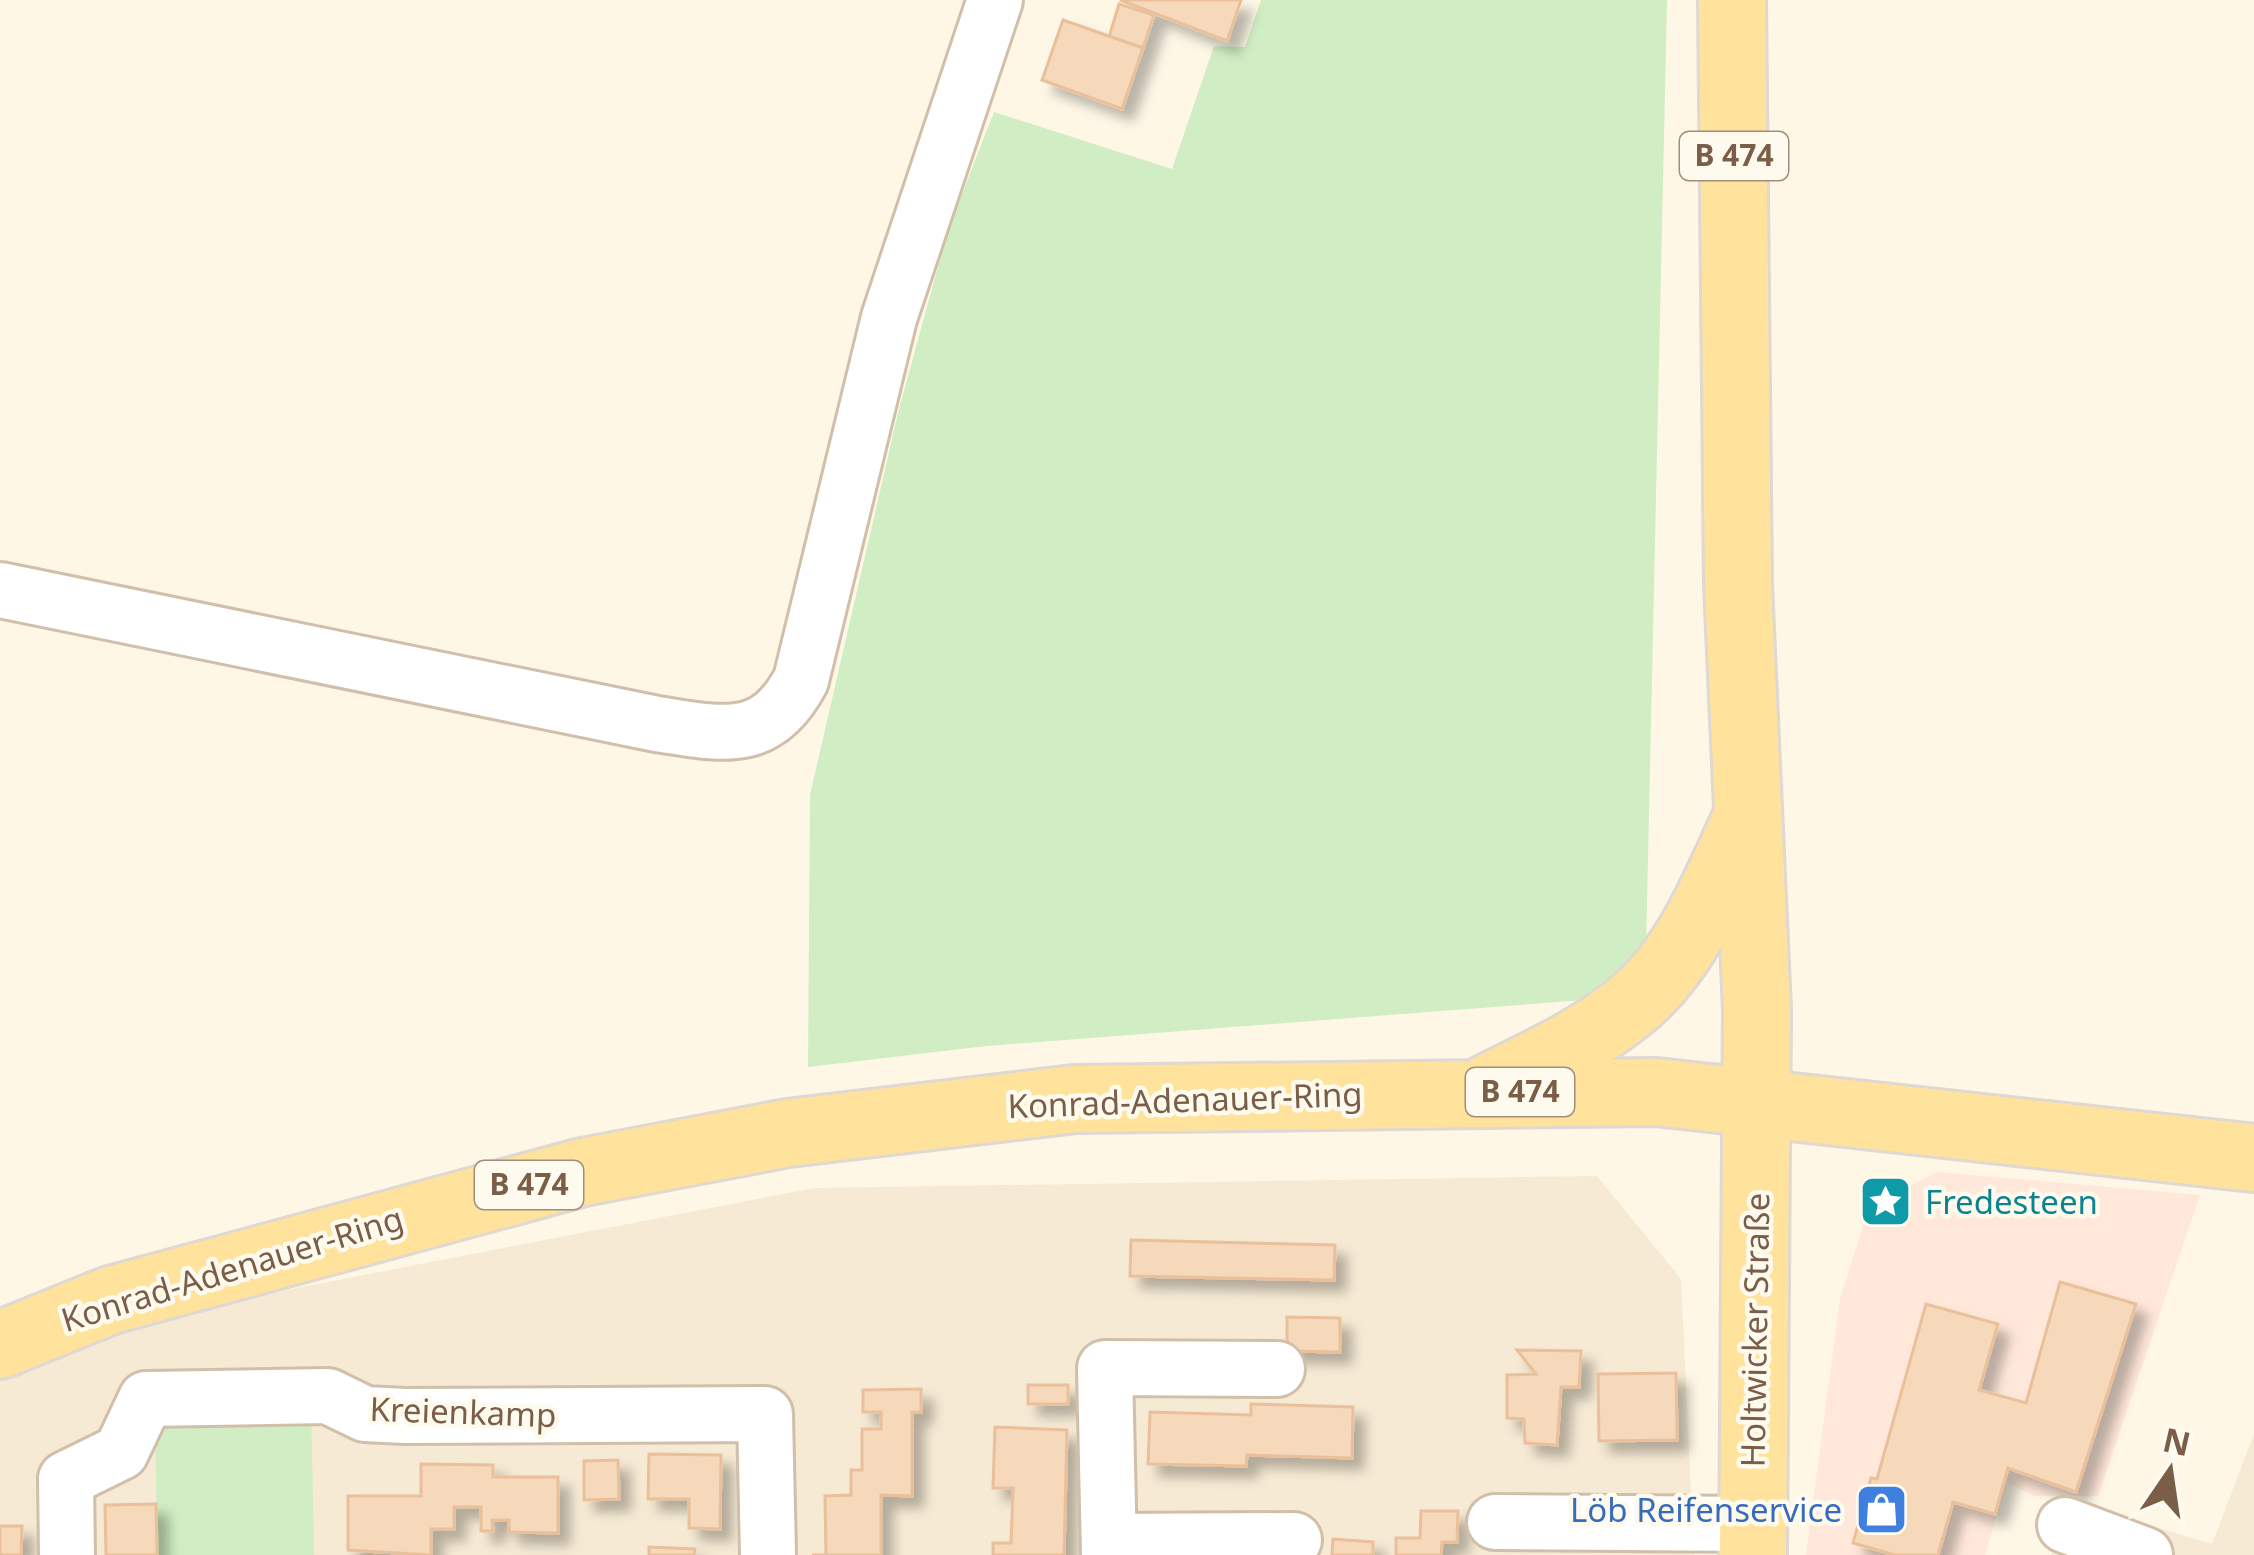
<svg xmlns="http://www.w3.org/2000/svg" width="2254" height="1555" viewBox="0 0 2254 1555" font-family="'Noto Sans',sans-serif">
  <defs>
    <filter id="shadow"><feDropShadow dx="11" dy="11" stdDeviation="6" flood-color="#0004"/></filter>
  </defs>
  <rect width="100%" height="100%" fill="#fef7e6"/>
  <g fill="#f6ead4">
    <path d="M1597 1176 1681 1279 1694 1555H0V1370L120 1322 814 1188Z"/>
    <path d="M2254 1434V1555H2051L2071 1502 2212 1544Z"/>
  </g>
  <path fill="#ffe8d9" d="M1937 1172 2200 1195 2098 1496H2034L2007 1482 1985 1555H1806L1840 1299 1869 1207Z"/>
  <g fill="#d0edc3">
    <path d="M1261 0H1667L1646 948 1597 999 986 1046 808 1067 810 795 898 413 948 230 994 112 1172 169 1214 46 1245 47Z"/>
    <path d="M311 1404 314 1555H157L155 1406Z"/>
  </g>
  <g fill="#f6d8bb" stroke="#eac09a" stroke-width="3" filter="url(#shadow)">
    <path d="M1120 0H1241L1227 41Z"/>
    <path d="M1119 4 1154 15 1143 48 1109 37Z"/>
    <path d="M1063 20 1143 48 1122 109 1042 80Z"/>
    <path d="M1131 1240 1335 1245 1334 1280 1130 1276Z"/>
    <path d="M2060 1282 2136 1304 2076 1492 2008 1468 1995 1514 1953 1502 1938 1555H1895L1853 1543 1871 1478 1877 1479 1926 1304 1998 1324 1979 1390 2026 1403Z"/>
    <path d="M1287 1317 1340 1318V1352L1287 1351Z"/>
    <path d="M1517 1350 1581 1351 1579 1387H1561L1557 1445 1525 1443 1524 1419 1507 1418V1375L1536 1374Z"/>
    <path d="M1676 1373 1677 1440 1599 1441 1598 1374Z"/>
    <rect x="1028" y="1385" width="40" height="19"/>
    <path d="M921 1389V1412H912V1496L881 1495V1555H812H826L825 1496 851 1495V1470H862V1429H881V1412H863V1390Z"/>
    <path d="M1251 1404 1353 1407 1352 1458 1247 1455 1246 1466 1148 1464 1150 1412 1251 1415Z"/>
    <path d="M995 1427 1067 1430 1064 1555H993V1543H1011L1013 1488H993Z"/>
    <path d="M649 1454 721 1455 720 1529 689 1528V1499H648Z"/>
    <path d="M618 1460 619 1499 584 1500V1461Z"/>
    <path d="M421 1464 493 1465V1477H558V1533L509 1532V1520H492L493 1531H481V1507H454V1529H431V1555L348 1550V1496H421Z"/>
    <path d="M156 1504 157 1555H106L105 1505Z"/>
    <path d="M1421 1511H1458L1457 1542H1442L1441 1555H1396V1538H1420Z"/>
    <path d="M0 1526H22L21 1555H0Z"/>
    <path d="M1333 1539 1373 1542V1555H1332Z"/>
    <path d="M649 1547 695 1549 694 1555H649Z"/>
  </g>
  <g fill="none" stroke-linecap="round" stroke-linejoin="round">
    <defs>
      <g id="minor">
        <path d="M0 590 657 724C723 734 766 746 801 680L889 318 995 0"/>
        <path d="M1495 1522 1753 1524"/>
        <path d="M2065 1525 2145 1555"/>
        <path d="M1109 1541 1294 1540"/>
        <path d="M67 1555 66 1479 121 1452 146 1399 328 1396 365 1414 405 1416 765 1414 768 1555"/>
        <path d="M1109 1555 1105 1368 1277 1369"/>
      </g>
      <g id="major">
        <path d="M1732 0 1738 585 1757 1010 1753 1555"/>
        <path d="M1490 1087C1538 1063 1587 1041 1629 1007 1685 963 1714 889 1743 826"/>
        <path d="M0 1345 111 1300 583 1172 788 1133 1075 1099 1656 1092 2254 1158"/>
      </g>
    </defs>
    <use href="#minor" stroke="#d1bfaa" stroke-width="60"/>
    <use href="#major" stroke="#dfd8d3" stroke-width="72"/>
    <use href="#minor" stroke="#fff" stroke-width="54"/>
    <use href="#major" stroke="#ffe39c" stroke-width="66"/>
  </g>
  <defs>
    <symbol id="sight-square" viewBox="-11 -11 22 22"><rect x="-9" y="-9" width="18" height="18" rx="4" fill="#0f9aa8" stroke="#fffaee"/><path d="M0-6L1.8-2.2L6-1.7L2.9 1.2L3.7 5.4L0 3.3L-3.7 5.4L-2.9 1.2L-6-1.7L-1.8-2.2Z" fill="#fff"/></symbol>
    <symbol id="shop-square" viewBox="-11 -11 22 22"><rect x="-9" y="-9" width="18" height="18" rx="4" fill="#3f7fe0" stroke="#fffaee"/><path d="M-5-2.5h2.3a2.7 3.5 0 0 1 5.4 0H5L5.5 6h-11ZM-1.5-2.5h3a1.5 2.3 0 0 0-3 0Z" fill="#fff"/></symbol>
  </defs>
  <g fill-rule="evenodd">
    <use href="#sight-square" x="1856" y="1172" width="59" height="59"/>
    <use href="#shop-square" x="1852" y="1480" width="59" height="59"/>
  </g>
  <g text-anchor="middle" stroke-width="9" stroke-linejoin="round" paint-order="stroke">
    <g fill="#fffaee" stroke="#a28d7a" stroke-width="3">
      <rect x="1680" y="132" width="108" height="48" rx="9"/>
      <rect x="1466" y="1068" width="108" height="48" rx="9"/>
      <rect x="475" y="1161" width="108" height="48" rx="9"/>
    </g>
    <g font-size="30" font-weight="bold" fill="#7a5e48">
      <text x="1734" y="166">B 474</text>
      <text x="1520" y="1102">B 474</text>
      <text x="529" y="1195">B 474</text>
    </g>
    <g font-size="33" fill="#7a5e48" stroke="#fffaee">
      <text transform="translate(1185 1100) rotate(-2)" y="12">Konrad-Adenauer-Ring</text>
      <text transform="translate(232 1269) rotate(-17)" y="12">Konrad-Adenauer-Ring</text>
      <text transform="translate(1755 1330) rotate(-89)" y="12">Holtwicker Straße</text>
      <text transform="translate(463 1412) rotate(2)" y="12">Kreienkamp</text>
    </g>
    <g font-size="33" fill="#0d838f" stroke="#fffaee" text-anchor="start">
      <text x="1925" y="1214">Fredesteen</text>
    </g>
    <g font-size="33" fill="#366cbe" stroke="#fffaee" text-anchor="end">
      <text x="1842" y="1522">Löb Reifenservice</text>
    </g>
  </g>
  <g transform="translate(2170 1471) rotate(13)" stroke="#fffaee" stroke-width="9" paint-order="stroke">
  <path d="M0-9L21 45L0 30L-21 45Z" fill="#7a5e48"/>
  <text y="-18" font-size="33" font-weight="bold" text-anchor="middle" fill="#7a5e48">N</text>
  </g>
</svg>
